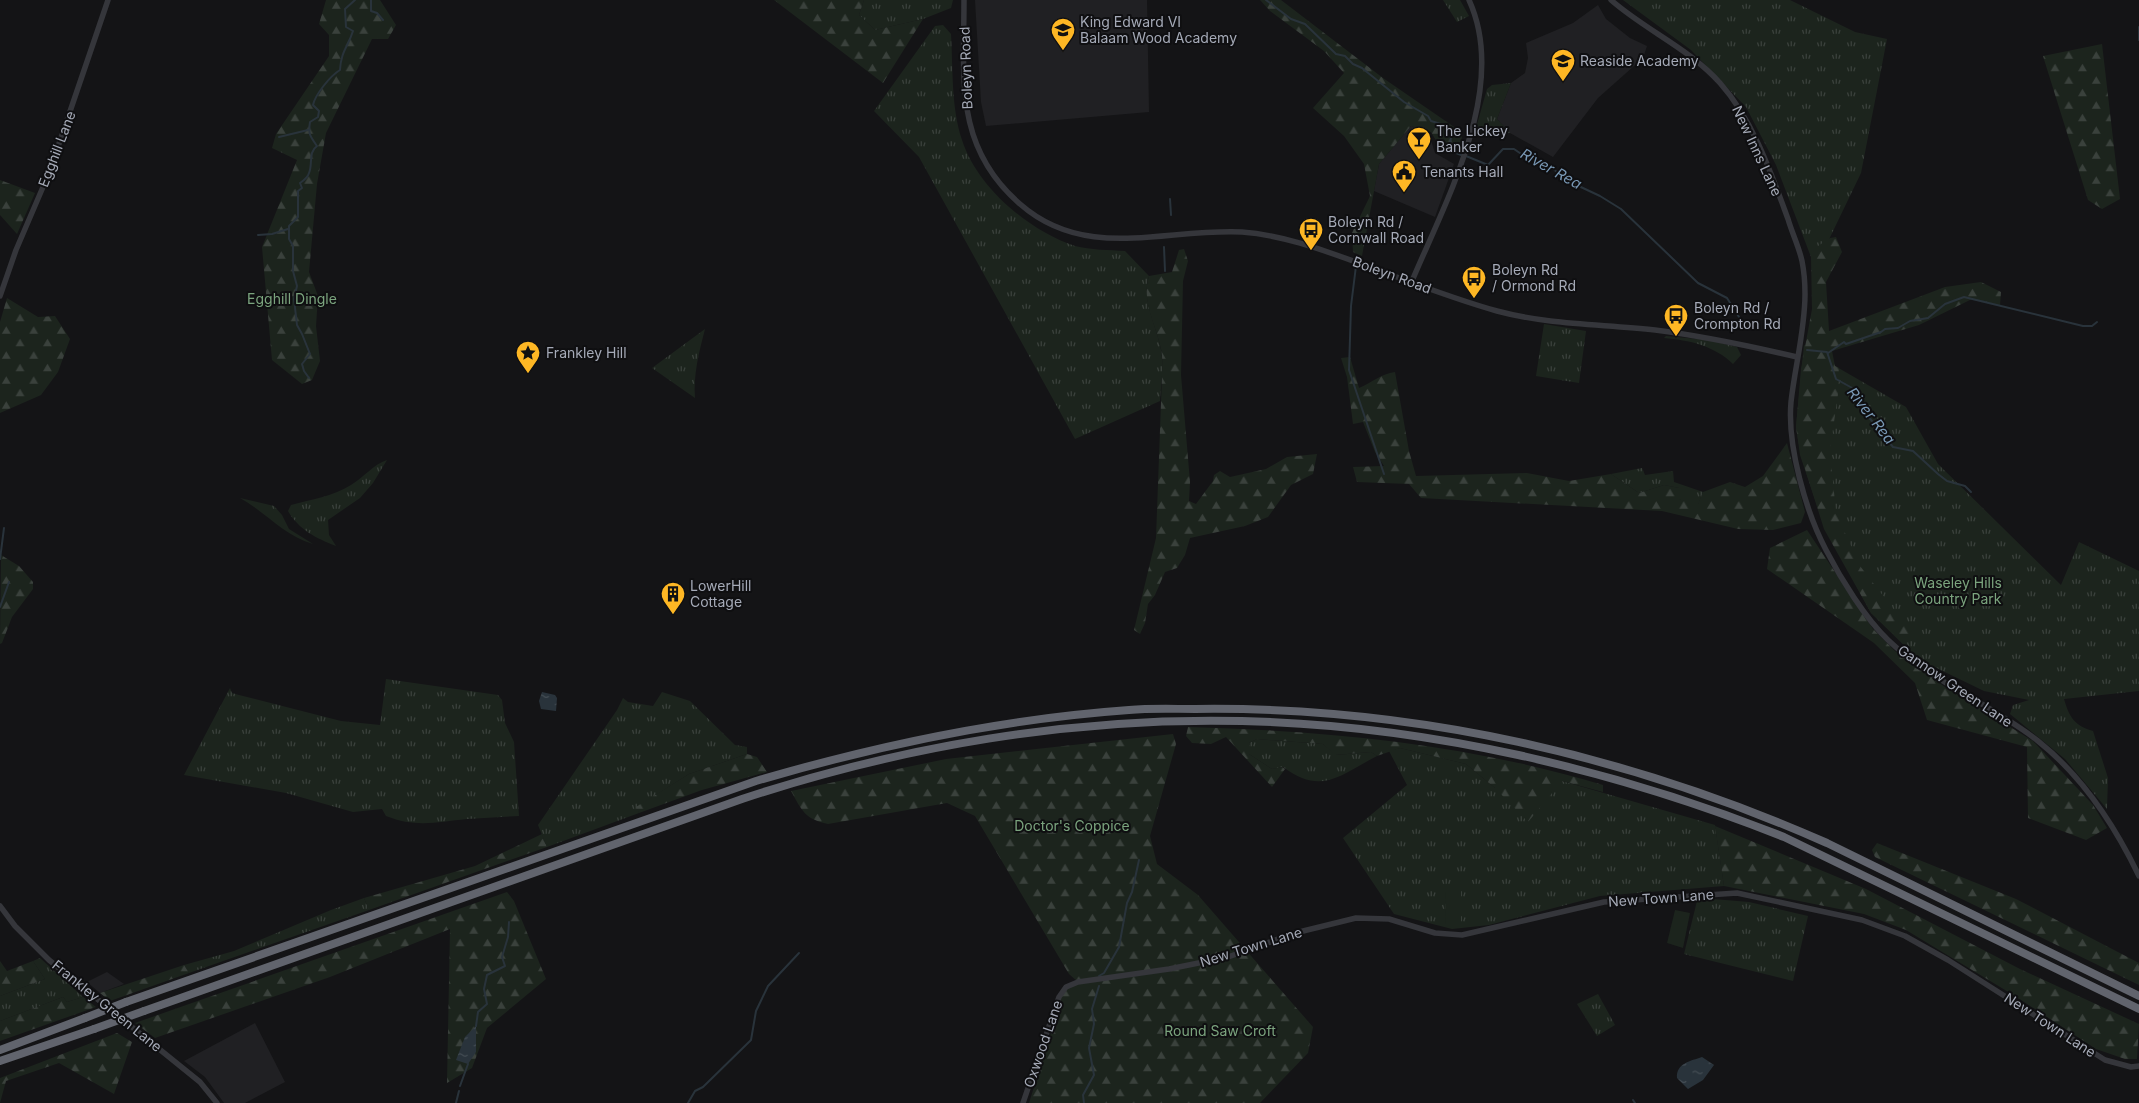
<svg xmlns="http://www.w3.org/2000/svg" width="2139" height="1103" viewBox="0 0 2139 1103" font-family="Inter,sans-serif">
  <defs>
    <pattern id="grass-tufts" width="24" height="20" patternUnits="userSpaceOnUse" patternTransform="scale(1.25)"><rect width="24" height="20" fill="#1c241d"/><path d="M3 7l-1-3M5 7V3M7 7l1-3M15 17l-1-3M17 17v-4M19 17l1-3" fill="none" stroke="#3a413c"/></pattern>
    <pattern id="forest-firs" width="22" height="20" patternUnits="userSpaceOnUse" patternTransform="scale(1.25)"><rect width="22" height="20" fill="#1c241d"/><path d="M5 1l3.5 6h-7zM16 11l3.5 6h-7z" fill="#3a413c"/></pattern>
    <pattern id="water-ripples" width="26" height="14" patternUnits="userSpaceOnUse" patternTransform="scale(1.25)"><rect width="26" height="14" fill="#29333b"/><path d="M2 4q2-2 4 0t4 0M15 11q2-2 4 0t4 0" fill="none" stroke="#454e55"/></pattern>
  </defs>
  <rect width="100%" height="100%" fill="#141416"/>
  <g fill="#202023">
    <path d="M975 0H1147L1149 112 986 126 981 102Z"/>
    <path d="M1598 5 1606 19 1630 38 1647 46 1643 58 1598 98 1553 157 1510 133 1497 119 1511 83 1525 73 1528 58 1526 43 1573 23Z"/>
    <path d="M1411 126 1424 130 1429 134 1435 153 1454 164 1435 217 1374 191 1379 164Z"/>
    <path d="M107 972 124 984 100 993 87 982Z"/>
    <path d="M255 1023 285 1082 245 1103H224L205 1077 184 1061Z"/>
  </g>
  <g fill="url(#grass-tufts)">
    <path d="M864 0H953L951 8 923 19 875 30 859 15Z"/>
    <path d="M1443 0H1460L1469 16 1457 22Z"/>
    <path d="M1623 0H1790L1855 32 1887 39 1861 173 1821 256 1811 257 1776 165 1746 107 1691 50Z"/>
    <path d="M943 25 951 34C953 68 951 107 962 140 977 187 1029 231 1075 246 1090 250 1109 250 1125 251L1149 276C1141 301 1157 326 1161 350 1164 366 1161 385 1160 401L1075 439 919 157 874 111 935 26Z"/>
    <path d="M1511 83 1497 119 1510 133 1474 135 1487 89 1492 85Z"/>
    <path d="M1544 324 1586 331 1579 383 1536 376Z"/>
    <path d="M705 329C699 352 693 375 695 398L652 368Z"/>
    <path d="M1666 336 1708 340 1737 347 1741 355 1733 364C1715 346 1689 340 1664 338Z"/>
    <path d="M1804 345 1828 356 1835 366 1906 407 1938 464 2061 585 2079 542 2139 571V691L2064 699C2069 717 2075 726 2093 731L2108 778 2107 809 2065 759 2010 714 2013 705 2029 700 1984 691 1918 659 1871 613 1824 526 1800 455 1796 426Z"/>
    <path d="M387 460 373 483 360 498 328 520 329 535 336 546C316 538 299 530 288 511L291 505C312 499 332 497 351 485 363 478 374 464 387 460Z"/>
    <path d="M1642 468 1645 475 1673 471 1674 482 1703 492 1698 505 1678 499 1679 488 1664 485 1639 493 1611 474Z"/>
    <path d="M240 498 274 506 282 515 289 529 313 544C283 535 267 513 240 498Z"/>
    <path d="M386 679 498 695 502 700 505 723 514 742 519 816C501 817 484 818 467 819 436 822 417 828 386 816L382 809 353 812 286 793 184 775 230 688 232 693 239 695 341 721 380 725Z"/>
    <path d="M662 692 690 701 735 745 747 747V754L689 774 637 807 639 813 547 847 538 825 617 710 623 698 628 702 653 706Z"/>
    <path d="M1257 739 1323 744 1336 755 1371 752 1377 756C1340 775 1322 796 1283 767L1272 769 1249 754V743Z"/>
    <path d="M1400 748 1466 764 1495 788 1562 781 1715 825 1724 886 1600 896 1489 925 1452 929 1394 914 1343 838 1407 785 1389 751Z"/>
    <path d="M364 898 369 910 189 973 184 965 234 951 331 910Z"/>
    <path d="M1713 899 1749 902 1808 916 1793 981 1684 954 1697 901Z"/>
    <path d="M40 958 83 997 67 1002 63 997 0 1021V996L45 979 33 961Z"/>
    <path d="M1598 994 1615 1025 1597 1036 1577 1004Z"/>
  </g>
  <g fill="url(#forest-firs)">
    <path d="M326 0H380L396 25 388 39H372L326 133 317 184 309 272 318 296 316 326 320 361 312 380 302 384 272 360 262 247 297 160 272 148 276 134 329 56V35L319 24Z"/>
    <path d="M774 0H864L859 15 875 30 923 19 883 83Z"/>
    <path d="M1260 0H1281L1383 78 1460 131 1462 135 1460 151 1453 153 1438 144 1431 132 1411 126 1379 164 1362 256 1353 252 1352 233 1370 196 1364 164 1344 136 1313 108 1344 73 1324 51 1270 11Z"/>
    <path d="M2102 44 2120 199 2102 209 2088 200 2043 56Z"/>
    <path d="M0 180 35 193 17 234 0 215Z"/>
    <path d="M1836 237 1842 252 1826 282 1829 331 1945 287 1981 282 2001 292 2000 305 1972 299 1919 325 1832 351 1835 366 1839 368 1838 394 1830 450 1836 513 1860 566 1911 632 1901 641 1871 613 1824 529 1801 456 1796 428 1801 369 1812 309 1811 257 1818 246 1830 238Z"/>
    <path d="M1184 249 1188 261 1183 281 1181 375 1190 482 1189 501 1196 504 1213 481 1214 475 1220 471 1230 477 1266 469 1287 457 1317 454 1313 474 1291 485 1268 517 1245 526 1190 538 1185 555 1177 568 1165 572 1155 595 1148 604 1145 623 1140 634 1134 630 1156 538 1162 376C1162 368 1163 357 1161 349 1156 324 1141 302 1149 276L1172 272 1179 250Z"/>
    <path d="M7 298 38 317 55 316 70 339 58 372 41 395 0 413V322Z"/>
    <path d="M1350 357 1359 388C1373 382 1381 374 1395 372L1409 451 1416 476 1527 473 1569 481 1611 474 1639 493 1664 485 1679 488V499L1698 504 1703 492 1730 482 1745 487 1763 476 1787 443 1805 512 1801 523 1773 530 1738 529 1662 511 1421 498 1409 484 1357 482 1353 467 1384 466 1375 452 1363 422 1353 424 1347 377 1341 358Z"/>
    <path d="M1807 530 1873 629 1895 651 1945 687 2033 741 2093 805 2107 828 2086 840 2028 818 2027 747 1927 720 1915 683 1874 643 1767 569 1770 548Z"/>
    <path d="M1 555 19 566 33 582V589L12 617 2 643 0 644Z"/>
    <path d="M1188 727C1329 731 1468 744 1603 785V792L1562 781 1528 822 1495 788 1466 764 1400 748 1377 756 1371 752 1335 755 1323 744 1257 739 1249 743V754L1272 769 1282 767 1285 769 1272 787 1226 737 1211 744 1192 743 1186 736Z"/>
    <path d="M1173 734 1176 744 1150 836 1157 864 1198 895 1313 1027 1308 1053 1260 1103H1029L1056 1017 1062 991 1078 982 1069 974 975 816 947 803 828 824C805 819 802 811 791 791L946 759Z"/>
    <path d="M747 754 757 757 767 772 702 790 639 813 636 807 689 774Z"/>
    <path d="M1715 826 1866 889 2020 969 2139 1024 2137 1059H2125L2096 1049 2015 996 1906 930 1864 914 1724 886Z"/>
    <path d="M542 834 547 847 369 910 364 898 475 866Z"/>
    <path d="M1877 843 2016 899 2139 963V985L1875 857 1872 850Z"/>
    <path d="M507 892 514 901 546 979 487 1028 472 1068 447 1083 450 929 330 977 155 1038 135 1023Z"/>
    <path d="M0 961 7 971 33 961 45 979 0 996Z"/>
    <path d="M184 965 189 973 110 1001 100 993Z"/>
    <path d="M63 997 67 1002 83 997 96 1007 0 1041V1021Z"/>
    <path d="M117 1033 132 1042 114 1094 59 1063 6 1081 0 1103V1078Z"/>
  </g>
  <g fill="#1c241d">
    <path d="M1445 891H1461V925H1446Z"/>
    <path d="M1675 910 1690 913 1683 948 1667 943Z"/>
  </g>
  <g fill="url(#water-ripples)">
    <path d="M542 692 555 695 557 698 556 711 541 709 539 701Z"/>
    <path d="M476 1026V1052L468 1064 456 1060 465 1037Z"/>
    <path d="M1702 1057 1714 1065 1703 1080 1688 1089 1677 1078C1676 1063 1691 1061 1702 1057Z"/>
  </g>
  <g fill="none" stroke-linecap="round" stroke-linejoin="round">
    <g stroke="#29333b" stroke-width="2">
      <path d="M371 0V11L377 13 383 20"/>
      <path d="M1266 0 1291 19 1305 24 1336 54 1345 56 1353 64 1362 68 1404 102 1428 116 1431 121 1444 125 1451 137 1449 150 1461 155"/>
      <path d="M2139 27V40"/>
      <path d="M279 137 308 130"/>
      <path d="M1466 156 1488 165 1503 149H1514L1527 158 1552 168 1568 181 1600 196 1621 209 1698 283 1727 298 1739 317"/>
      <path d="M1170 199 1171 215"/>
      <path d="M258 235 272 234 288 229"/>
      <path d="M1164 247 1165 271"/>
      <path d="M1356 266 1351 306 1349 370 1384 474"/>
      <path d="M1807 350 1827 352 1836 379 1854 389 1863 410 1893 447 1913 451 1938 474 1947 481 1965 486 1971 492"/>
      <path d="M1828 353 1844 342 1846 344 1881 332 1885 329 1898 328 1910 321 1928 318 1945 304 1964 297 2083 326H2092L2097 322"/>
      <path d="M309 378 304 371 302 364 310 354 302 334 297 325 294 299 297 286 293 271V246L289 239V226L298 217V191L302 188 300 183C303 181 308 177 309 173 313 164 308 152 317 146 310 136 308 134 310 122L318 117 319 111 313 105C315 95 330 76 340 70 341 51 348 47 353 31L346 27 345 9 355 0"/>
      <path d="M0 559 4 528"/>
      <path d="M0 607 9 582"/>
      <path d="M1099 976 1104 973 1119 947 1127 903 1132 892 1139 860"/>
      <path d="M476 1026 478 1012 487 1004 484 989 487 975 505 966 502 957 508 937 509 922"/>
      <path d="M460 1086 468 1064"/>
      <path d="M1633 1100 1635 1103"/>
      <path d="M456 1103 459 1091"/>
      <path d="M688 1103 695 1091 703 1087 751 1040 756 1011 768 986 799 953"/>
      <path d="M1084 1103 1083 1095 1094 1075 1089 1048 1094 1024 1092 1009 1099 986"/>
    </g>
    <g stroke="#35363b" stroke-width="5.5">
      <path d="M964 0C964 79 954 147 1020 204 1086 262 1165 228 1242 232 1282 235 1320 249 1356 262 1403 279 1450 298 1497 311 1549 325 1603 324 1655 330 1703 336 1750 346 1797 357"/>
      <path d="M1611 0C1645 30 1690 49 1720 83 1753 120 1771 173 1788 219 1792 233 1799 247 1802 261 1804 271 1805 283 1805 294 1805 330 1795 366 1791 402 1787 446 1806 512 1826 550 1841 579 1865 618 1888 640 1932 682 1991 704 2038 741 2082 776 2115 826 2139 876"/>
      <path d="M1412 281C1446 200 1509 87 1469 0"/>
      <path d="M0 296 16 250 49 173 108 0"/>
      <path d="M0 906 15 926 49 960 200 1082 217 1103"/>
      <path d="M1023 1103 1059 997 1066 987 1078 982 1169 969 1228 957 1295 933 1356 918 1389 919 1435 933 1462 935 1604 902 1737 893 1862 920 1905 936 1948 960 2105 1060 2131 1067 2139 1066"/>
    </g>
    <g stroke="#61646d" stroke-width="8">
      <path d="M126 1002 756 781C878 745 1002 719 1129 710 1151 708 1173 709 1195 709 1413 706 1628 755 1827 843L2139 996"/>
      <path d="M144 1011 742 799C902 746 1073 717 1242 721 1427 725 1613 769 1784 837L2139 1009"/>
      <path d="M0 1050 85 1018"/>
      <path d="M0 1061 94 1029"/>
    </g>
    <g stroke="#61646d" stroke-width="8">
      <path d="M85 1018 126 1002"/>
      <path d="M94 1029 144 1011"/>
    </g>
  </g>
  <defs>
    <symbol id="school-pin" viewBox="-11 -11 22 30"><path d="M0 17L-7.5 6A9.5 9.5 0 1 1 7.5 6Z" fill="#feb724" stroke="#0f0f11"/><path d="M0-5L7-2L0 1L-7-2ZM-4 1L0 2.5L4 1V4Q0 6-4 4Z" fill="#111"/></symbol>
    <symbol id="bar-pin" viewBox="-11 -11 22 30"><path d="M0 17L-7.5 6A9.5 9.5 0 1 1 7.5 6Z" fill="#feb724" stroke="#0f0f11"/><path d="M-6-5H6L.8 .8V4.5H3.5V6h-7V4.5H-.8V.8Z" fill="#111"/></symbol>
    <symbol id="civic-pin" viewBox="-11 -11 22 30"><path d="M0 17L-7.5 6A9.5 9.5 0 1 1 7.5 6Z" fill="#feb724" stroke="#0f0f11"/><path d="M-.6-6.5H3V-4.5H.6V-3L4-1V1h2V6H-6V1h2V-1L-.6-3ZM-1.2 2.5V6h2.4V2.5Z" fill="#111"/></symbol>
    <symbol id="bus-pin" viewBox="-11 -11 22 30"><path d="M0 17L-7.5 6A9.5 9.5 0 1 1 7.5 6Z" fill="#feb724" stroke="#0f0f11"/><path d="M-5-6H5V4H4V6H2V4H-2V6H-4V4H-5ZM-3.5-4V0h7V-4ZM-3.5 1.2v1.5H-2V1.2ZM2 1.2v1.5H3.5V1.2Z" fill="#111"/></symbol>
    <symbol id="sight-pin" viewBox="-11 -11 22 30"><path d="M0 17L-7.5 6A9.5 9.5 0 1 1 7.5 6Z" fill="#feb724" stroke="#0f0f11"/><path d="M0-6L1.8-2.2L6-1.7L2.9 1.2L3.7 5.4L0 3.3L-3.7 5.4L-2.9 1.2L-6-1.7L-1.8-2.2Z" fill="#111"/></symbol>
    <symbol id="building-pin" viewBox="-11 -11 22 30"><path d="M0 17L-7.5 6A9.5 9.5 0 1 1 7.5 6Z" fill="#feb724" stroke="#0f0f11"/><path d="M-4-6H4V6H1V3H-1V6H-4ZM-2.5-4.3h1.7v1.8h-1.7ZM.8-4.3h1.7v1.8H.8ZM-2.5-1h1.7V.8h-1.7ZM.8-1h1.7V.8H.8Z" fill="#111"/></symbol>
  </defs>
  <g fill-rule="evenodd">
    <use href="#school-pin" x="1049" y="16" width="28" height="38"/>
    <use href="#school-pin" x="1549" y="47" width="28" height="38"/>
    <use href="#bar-pin" x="1405" y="125" width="28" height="38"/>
    <use href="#civic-pin" x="1390" y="158" width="28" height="38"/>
    <use href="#bus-pin" x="1297" y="216" width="28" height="38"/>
    <use href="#bus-pin" x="1460" y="264" width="28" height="38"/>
    <use href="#bus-pin" x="1662" y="302" width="28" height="38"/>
    <use href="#sight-pin" x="514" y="339" width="28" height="38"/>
    <use href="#building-pin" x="659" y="580" width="28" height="38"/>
  </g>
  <g text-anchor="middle" stroke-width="4" stroke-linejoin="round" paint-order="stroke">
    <g font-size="14" fill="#a5aab7" stroke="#0f0f11" text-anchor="start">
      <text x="1080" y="27">King Edward VI<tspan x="1080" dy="16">Balaam Wood Academy</tspan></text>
      <text x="1580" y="66">Reaside Academy</text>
      <text x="1436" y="136">The Lickey<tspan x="1436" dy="16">Banker</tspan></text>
      <text x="1422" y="177">Tenants Hall</text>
      <text x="1328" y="227">Boleyn Rd /<tspan x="1328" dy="16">Cornwall Road</tspan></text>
      <text x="1492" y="275">Boleyn Rd<tspan x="1492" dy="16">/ Ormond Rd</tspan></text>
      <text x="1694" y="313">Boleyn Rd /<tspan x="1694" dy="16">Crompton Rd</tspan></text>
      <text x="546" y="358">Frankley Hill</text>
      <text x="690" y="591">LowerHill<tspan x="690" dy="16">Cottage</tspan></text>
    </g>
    <g font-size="14" fill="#a5aab7" stroke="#0f0f11">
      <text transform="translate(966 68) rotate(-92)" y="5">Boleyn Road</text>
      <text transform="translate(57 149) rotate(-69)" y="5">Egghill Lane</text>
      <text transform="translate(1757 151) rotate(65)" y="5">New Inns Lane</text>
      <text transform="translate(1392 275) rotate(20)" y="5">Boleyn Road</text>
      <text transform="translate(1955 686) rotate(34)" y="5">Gannow Green Lane</text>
      <text transform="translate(1661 898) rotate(-4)" y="5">New Town Lane</text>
      <text transform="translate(1251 947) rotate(-17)" y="5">New Town Lane</text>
      <text transform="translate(107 1006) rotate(39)" y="5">Frankley Green Lane</text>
      <text transform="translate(2050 1025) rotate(33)" y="5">New Town Lane</text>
      <text transform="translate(1043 1044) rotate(-71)" y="5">Oxwood Lane</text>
    </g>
    <g font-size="14" fill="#7ba47e" stroke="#0f0f11">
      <text x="292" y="304">Egghill Dingle</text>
      <text x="1958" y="588">Waseley Hills<tspan x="1958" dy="16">Country Park</tspan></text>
      <text x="1072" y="831">Doctor's Coppice</text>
      <text x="1220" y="1036">Round Saw Croft</text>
    </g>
    <g font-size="15" font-style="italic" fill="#7998b5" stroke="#0f0f11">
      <text transform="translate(1551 169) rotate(29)" y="5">River Rea</text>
      <text transform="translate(1871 416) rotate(52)" y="5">River Rea</text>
    </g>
  </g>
</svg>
